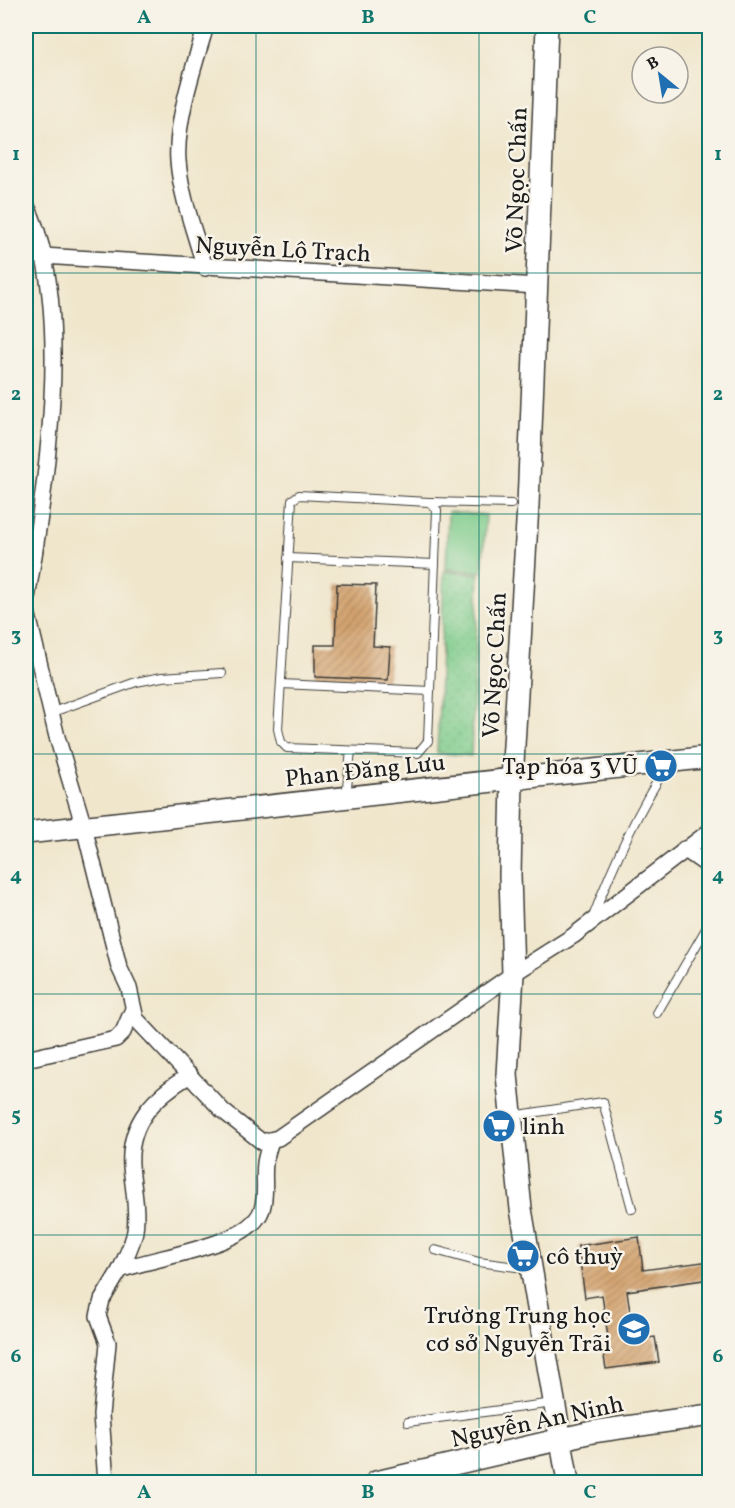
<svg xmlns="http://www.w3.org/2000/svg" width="735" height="1508" viewBox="0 0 735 1508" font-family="Vollkorn,serif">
  <defs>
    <pattern id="grass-dots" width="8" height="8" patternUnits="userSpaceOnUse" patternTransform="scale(1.5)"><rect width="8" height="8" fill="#7dcb8b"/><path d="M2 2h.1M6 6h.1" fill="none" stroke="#6bae77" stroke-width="1.8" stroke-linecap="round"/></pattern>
    <pattern id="building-hatch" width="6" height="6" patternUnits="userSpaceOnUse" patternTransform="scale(1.5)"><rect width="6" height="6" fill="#d19e68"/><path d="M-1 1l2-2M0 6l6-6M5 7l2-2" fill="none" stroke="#a98055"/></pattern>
  </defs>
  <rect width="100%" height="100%" fill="#f7f3e8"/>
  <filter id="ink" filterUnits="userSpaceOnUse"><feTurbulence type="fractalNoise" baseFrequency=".0167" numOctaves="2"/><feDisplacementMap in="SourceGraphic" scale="12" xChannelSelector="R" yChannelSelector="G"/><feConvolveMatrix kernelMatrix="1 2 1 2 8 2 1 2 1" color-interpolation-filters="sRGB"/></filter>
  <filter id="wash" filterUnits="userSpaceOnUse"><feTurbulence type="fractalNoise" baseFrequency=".008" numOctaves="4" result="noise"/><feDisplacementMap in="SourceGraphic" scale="24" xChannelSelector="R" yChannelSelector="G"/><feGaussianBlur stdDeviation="1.35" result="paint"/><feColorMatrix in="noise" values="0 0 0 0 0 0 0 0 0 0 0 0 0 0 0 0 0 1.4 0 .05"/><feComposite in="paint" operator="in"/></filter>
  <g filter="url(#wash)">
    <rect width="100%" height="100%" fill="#f0e6cc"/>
    <path fill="url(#grass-dots)" stroke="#4c7454" stroke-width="1.5" d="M444 571 479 574 471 756 437 753Z"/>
    <path fill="#7dcb8b" stroke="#4c7454" stroke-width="1.5" d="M448 512 486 515 482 572 446 569Z"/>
    <g id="blocks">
      <g fill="url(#building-hatch)">
        <path d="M337 584 376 585 373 646 390 647 388 680 315 677V645H335Z"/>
        <path d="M639 1237 643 1270 710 1261V1279L627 1291 634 1340 655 1337 659 1362 606 1369 602 1344H609L602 1295 585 1298 578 1246Z"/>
      </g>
    </g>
  </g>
  <g filter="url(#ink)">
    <use href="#blocks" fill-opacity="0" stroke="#3c3a36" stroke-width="1.5"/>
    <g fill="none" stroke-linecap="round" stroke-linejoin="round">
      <defs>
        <g id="lane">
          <path d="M299 495 429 502 437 510 428 741 418 753 287 748 281 742 278 729 292 500Z"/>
          <path d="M431 502 511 504"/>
          <path d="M288 558 435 564"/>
          <path d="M281 684 430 691"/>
          <path d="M50 713 136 682 162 677 222 673"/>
          <path d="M346 796 351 751"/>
          <path d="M593 917C613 864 637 812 668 764"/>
          <path d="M657 1013 710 922"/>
          <path d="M512 1116 603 1102 632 1209"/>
          <path d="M435 1250 479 1262 531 1269"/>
          <path d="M408 1422 554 1403"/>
        </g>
        <g id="street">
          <path d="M26 204C76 304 45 495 26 604"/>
          <path d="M26 255 537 286"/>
          <path d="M205 268C195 233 181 197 178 161 175 122 195 63 206 26"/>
          <path d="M26 607 57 737 84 827 119 967 129 988 136 1019 223 1111 262 1142 278 1138 513 974 573 936 710 831"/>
          <path d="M684 849 710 867"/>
          <path d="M26 1059 116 1039 123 1032 133 1009"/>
          <path d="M120 1270C125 1258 133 1244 135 1231 138 1209 133 1188 131 1166 128 1122 155 1096 190 1075"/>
          <path d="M106 1482 101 1415 108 1343 98 1316 102 1300 120 1270C153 1257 251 1246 262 1209 267 1194 263 1178 265 1163 266 1155 269 1148 271 1140"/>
        </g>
        <g id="secondary">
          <path d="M547 26 528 505 512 780 510 875 513 974 507 1075 521 1209 568 1482"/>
          <path d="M26 833 710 757"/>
          <path d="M376 1482 592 1432 710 1415"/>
        </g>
      </defs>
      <use href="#lane" stroke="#3c3a36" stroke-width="10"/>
      <use href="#street" stroke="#3c3a36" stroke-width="18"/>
      <use href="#secondary" stroke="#3c3a36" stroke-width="24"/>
      <use href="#lane" stroke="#fff" stroke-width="8"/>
      <use href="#street" stroke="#fff" stroke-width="15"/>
      <use href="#secondary" stroke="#fff" stroke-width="21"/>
    </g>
  </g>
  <path fill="none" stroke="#0f766e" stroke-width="1.5" stroke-opacity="0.55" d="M256 26V1482M479 26V1482M26 273H710M26 514H710M26 754H710M26 994H710M26 1235H710"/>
  <defs>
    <symbol id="supermarket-disc" viewBox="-11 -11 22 22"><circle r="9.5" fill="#1f6fb2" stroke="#f7f3e8"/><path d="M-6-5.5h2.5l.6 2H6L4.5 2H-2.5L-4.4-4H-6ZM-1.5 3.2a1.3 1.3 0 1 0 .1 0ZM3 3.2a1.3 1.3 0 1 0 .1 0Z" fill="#fff"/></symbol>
    <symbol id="school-disc" viewBox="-11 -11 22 22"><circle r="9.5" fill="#1f6fb2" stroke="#f7f3e8"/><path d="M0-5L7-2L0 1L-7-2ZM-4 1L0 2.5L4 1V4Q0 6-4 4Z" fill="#fff"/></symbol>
  </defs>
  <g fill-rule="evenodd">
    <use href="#supermarket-disc" x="642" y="747" width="38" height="38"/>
    <use href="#supermarket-disc" x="480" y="1107" width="38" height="38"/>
    <use href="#supermarket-disc" x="504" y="1237" width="38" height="38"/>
    <use href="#school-disc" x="615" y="1310" width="38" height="38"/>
  </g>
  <g text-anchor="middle" stroke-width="5" stroke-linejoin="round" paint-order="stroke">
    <g font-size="24" fill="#1c1c1c" stroke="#f7f3e8">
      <text transform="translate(516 180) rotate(-88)" y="8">Võ Ngọc Chấn</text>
      <text transform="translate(283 249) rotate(3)" y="8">Nguyễn Lộ Trạch</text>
      <text transform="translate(494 665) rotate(-87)" y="8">Võ Ngọc Chấn</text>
      <text transform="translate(365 770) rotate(-6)" y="8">Phan Đăng Lưu</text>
      <text transform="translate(537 1421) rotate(-12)" y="8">Nguyễn An Ninh</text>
    </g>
    <g font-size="24" fill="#1c1c1c" stroke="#f7f3e8" text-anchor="end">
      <text x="638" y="774">Tạp hóa 3 VŨ</text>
      <text x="522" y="1134" text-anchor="start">linh</text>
      <text x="546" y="1264" text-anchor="start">cô thuỳ</text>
      <text x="611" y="1323">Trường Trung học<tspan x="611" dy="28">cơ sở Nguyễn Trãi</tspan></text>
    </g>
  </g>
  <rect width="735" height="1508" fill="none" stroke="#f7f3e8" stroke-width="66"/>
  <g transform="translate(660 75) rotate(330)"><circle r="28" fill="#f7f3e8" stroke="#9f9d96" stroke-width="1.5"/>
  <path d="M0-4.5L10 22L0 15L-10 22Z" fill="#1f6fb2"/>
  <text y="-9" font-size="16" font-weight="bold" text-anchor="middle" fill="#1c1c1c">B</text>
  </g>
  <rect x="33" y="33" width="669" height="1442" fill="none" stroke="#0f766e" stroke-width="2"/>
  <g font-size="20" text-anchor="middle" font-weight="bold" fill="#0f766e">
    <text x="144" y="23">A</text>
    <text x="368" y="23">B</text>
    <text x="590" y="23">C</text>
    <text x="16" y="160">1</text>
    <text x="718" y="160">1</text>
    <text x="16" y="400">2</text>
    <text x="718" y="400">2</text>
    <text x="16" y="641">3</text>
    <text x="718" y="641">3</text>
    <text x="16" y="881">4</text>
    <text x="718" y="881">4</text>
    <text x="16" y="1121">5</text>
    <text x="718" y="1121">5</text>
    <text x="16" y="1362">6</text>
    <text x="718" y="1362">6</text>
    <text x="144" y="1498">A</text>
    <text x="368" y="1498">B</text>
    <text x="590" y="1498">C</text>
  </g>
</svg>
